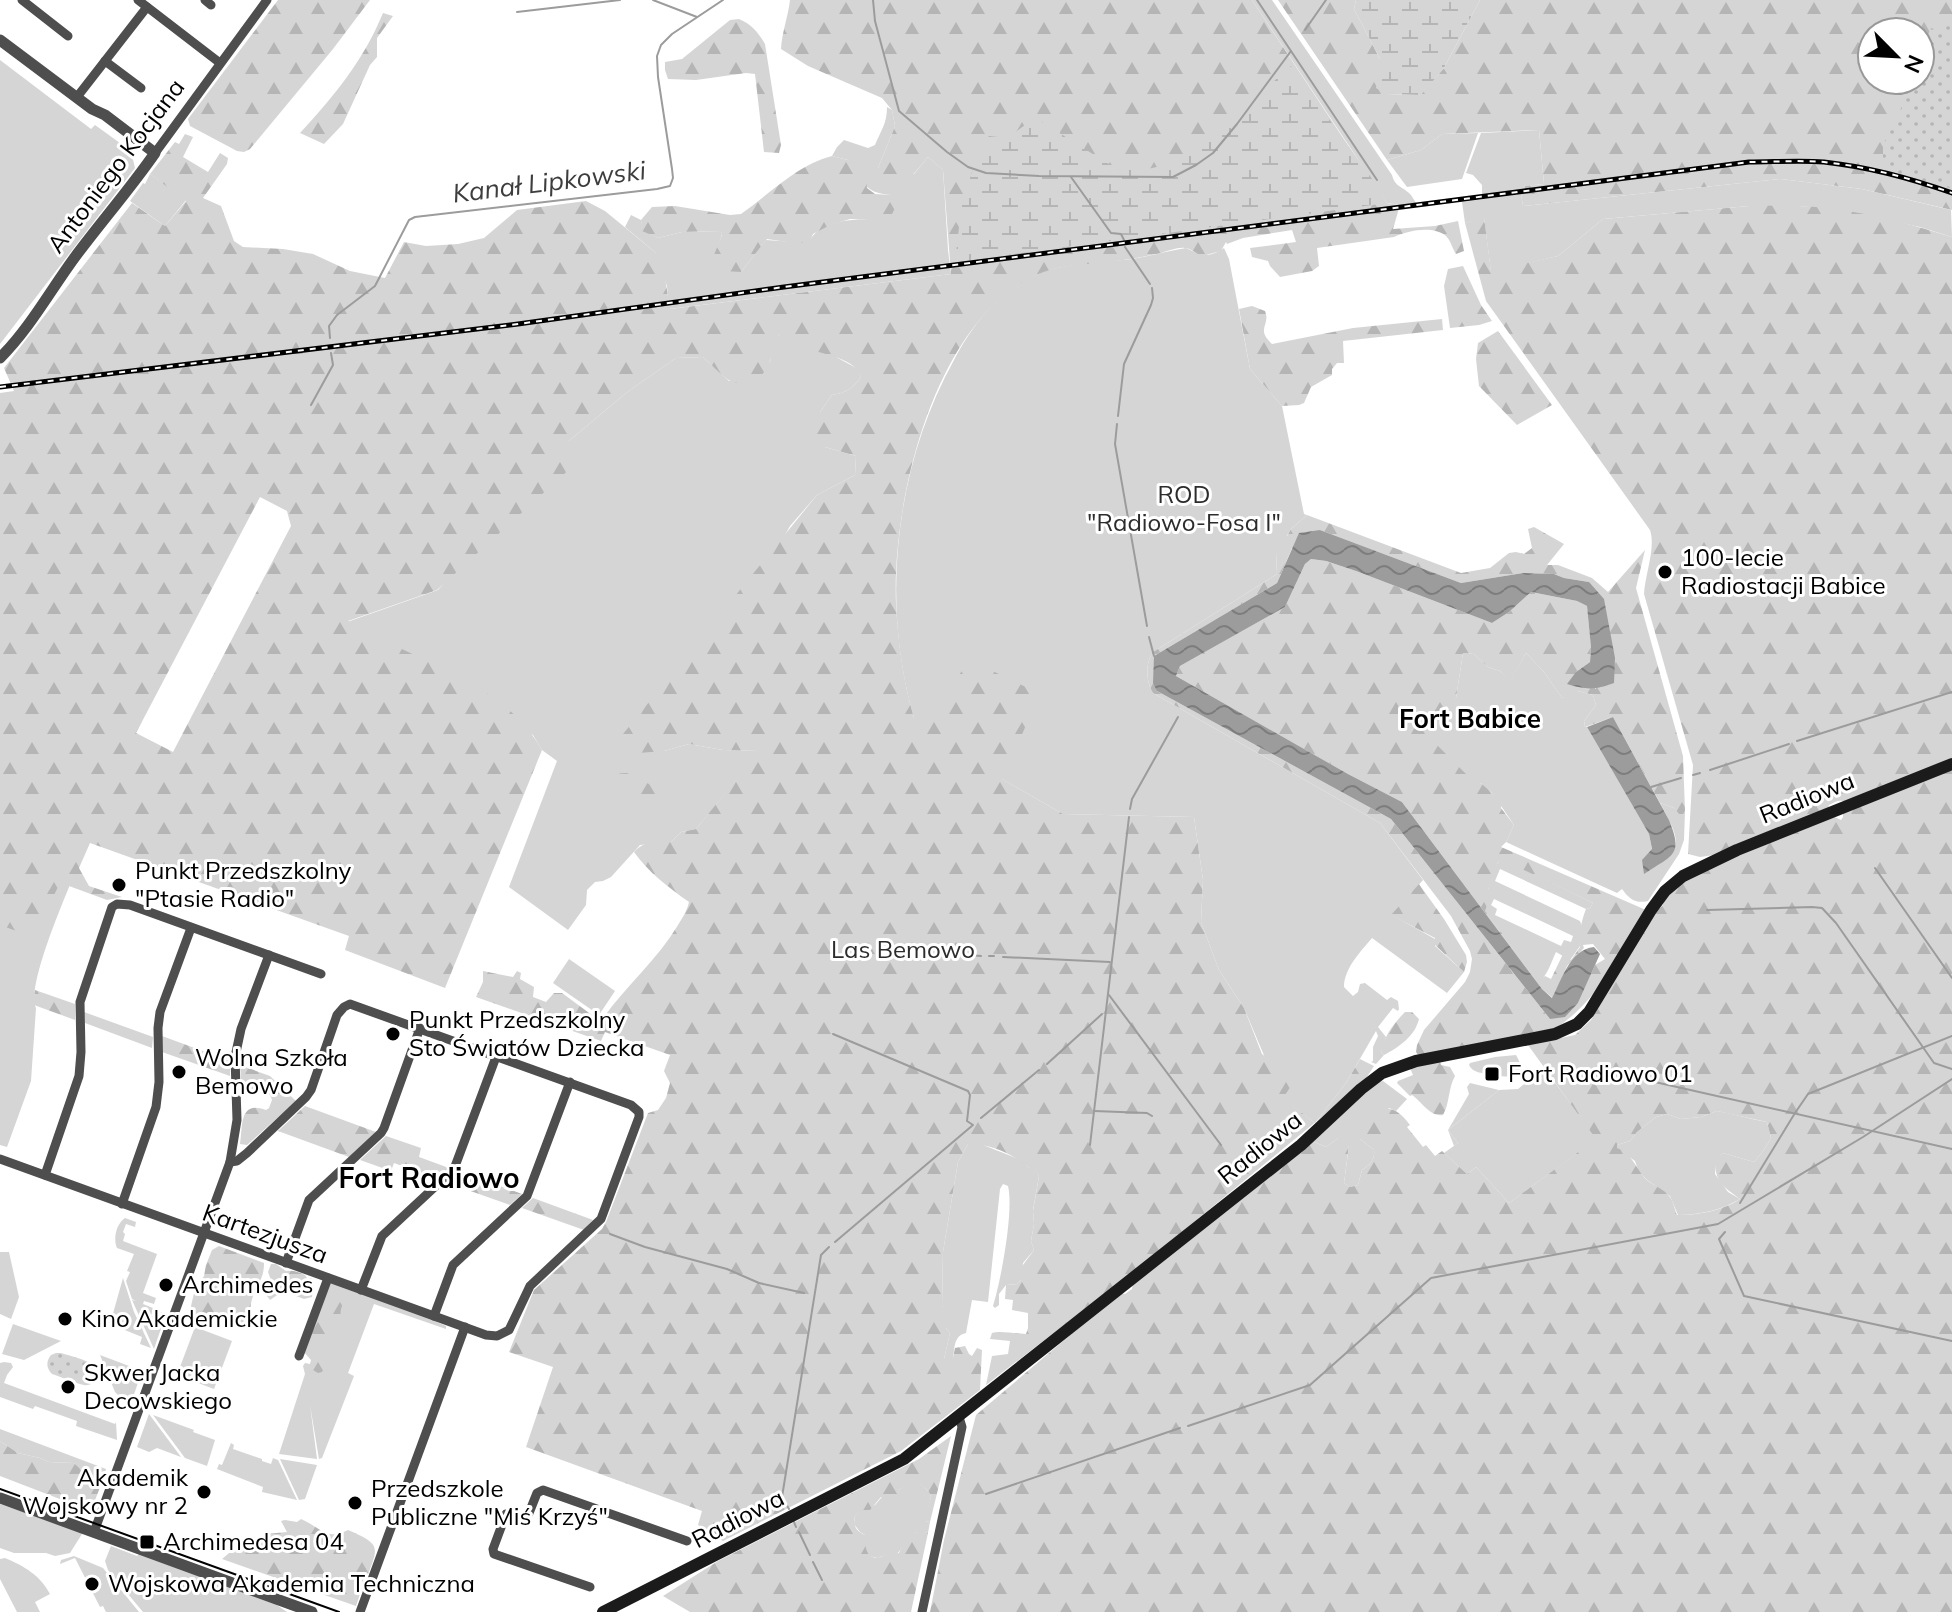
<svg xmlns="http://www.w3.org/2000/svg" width="1952" height="1612" viewBox="0 0 1952 1612" font-family="Mulish,sans-serif">
  <defs>
    <pattern id="forest-firs" width="22" height="20" patternUnits="userSpaceOnUse" patternTransform="scale(2)"><rect width="22" height="20" fill="#d5d5d5"/><path d="M5 1l3.5 6h-7zM16 11l3.5 6h-7z" fill="#b5b5b5"/></pattern>
    <pattern id="wetland-marsh" width="20" height="14" patternUnits="userSpaceOnUse" patternTransform="scale(2)"><rect width="20" height="14" fill="#d5d5d5"/><path d="M1 5h8M5 5V1M11 12h8M15 12V8" fill="none" stroke="#b5b5b5"/></pattern>
    <pattern id="park-dots" width="8" height="8" patternUnits="userSpaceOnUse" patternTransform="scale(2)"><rect width="8" height="8" fill="#d5d5d5"/><path d="M2 2h.1M6 6h.1" fill="none" stroke="#b5b5b5" stroke-width="1.8" stroke-linecap="round"/></pattern>
    <pattern id="water-waves" width="16" height="10" patternUnits="userSpaceOnUse" patternTransform="scale(2)"><rect width="16" height="10" fill="#9c9c9c"/><path d="M0 5q4-4 8 0t8 0" fill="none" stroke="#7d7d7d"/></pattern>
  </defs>
  <rect width="100%" height="100%" fill="#fff"/>
  <g fill="#d5d5d5" fill-rule="evenodd">
    <path d="M1252 0H1272L1392 175C1395 187 1402 186 1410 194 1412 196 1414 200 1416 203L1400 205 1387 203Z"/>
    <path d="M0 60 91 129 95 125 131 151 135 168 0 344Z"/>
    <path d="M887 107 892 110 895 126 878 168 914 174 928 157 943 170 948 250 951 274 669 309 667 286 655 252 625 227 631 215 641 220 643 231 658 238 682 232 721 231 722 234 717 251 741 272 766 240 808 243C819 221 850 219 872 219L891 195C864 193 862 181 848 160L832 156 837 147 844 140 868 148 875 145C881 130 887 124 887 107Z"/>
    <path d="M1539 130 1544 184 1524 186 1523 190 1482 195V185L1473 175 1466 173 1481 133Z"/>
    <path d="M1478 133 1462 179 1407 187 1387 160 1421 150 1442 134Z"/>
    <path d="M150 174 186 200 165 226 130 201 143 183 145 184Z"/>
    <path d="M1781 179 1862 189 1951 210 1952 237 1920 227 1855 213 1802 206H1749L1603 219 1558 256 1491 272 1484 218 1465 223 1462 202 1521 194 1523 206Z"/>
    <path d="M1186 248C1202 256 1209 258 1224 248L1229 259 1250 369 1282 406 1304 514 1307 515 1291 529 1276 553 1277 574 1153 652C1145 663 1146 682 1153 693L1380 823 1423 880 1392 915 1435 939V946L1464 972 1447 993 1372 938C1360 952 1344 969 1344 987L1353 996 1358 992 1360 984 1365 983 1387 1000 1391 997 1398 1001 1399 1009 1398 1011 1393 1008 1378 1027 1386 1037 1381 1052 1384 1055 1376 1064 1371 1062 1373 1061V1047L1378 1036 1376 1031 1346 1083 1315 1123 1282 1098 1244 1008 1219 970 1201 922 1203 880 1194 817 1063 814 918 731C879 612 893 470 954 360 972 326 996 294 1031 277 1062 262 1099 263 1132 259 1150 256 1168 251 1186 248Z"/>
    <path d="M780 334H794L858 369 861 377C853 388 846 393 832 395L820 412 825 447 856 456 855 475 817 495 790 526 664 751 689 744 723 750 760 751 696 829 681 832 671 842 640 845 611 877 603 881 595 882 587 890 586 905 568 930 509 887 557 761 542 750 533 735 347 622 438 590 569 441 626 393 676 358 703 357 729 381 770 362 773 342Z"/>
    <path d="M1463 653 1474 654 1488 667 1500 671 1510 681 1526 653 1544 672 1562 698 1578 691 1593 695 1596 705 1584 721 1585 727H1587L1649 834 1652 850 1644 873C1686 850 1681 842 1660 803L1674 808 1683 815 1685 811 1684 840 1679 854 1648 901C1636 904 1629 899 1622 889L1617 893 1506 842 1514 825 1493 794 1481 783 1477 786 1425 734 1438 714 1456 698Z"/>
    <path d="M0 852 74 875C64 900 26 987 36 1008L31 1081 7 1147 0 1145Z"/>
    <path d="M1503 859 1593 903 1590 908 1586 909 1500 869 1495 881 1580 921C1584 930 1579 937 1580 946L1570 960 1556 952C1551 962 1548 976 1538 982L1484 910C1488 903 1487 898 1488 890 1490 880 1494 871 1498 862ZM1494 899 1573 936 1571 942 1564 940 1561 946 1495 915 1497 909 1491 905Z"/>
    <path d="M569 959 615 991 599 1015 553 983Z"/>
    <path d="M84 1012 153 1037 152 1048 85 1023Z"/>
    <path d="M1516 1055C1530 1077 1504 1081 1490 1072L1489 1074C1482 1073 1473 1073 1469 1065L1470 1063 1495 1057Z"/>
    <path d="M1544 1068 1597 1139 1509 1203 1476 1167 1467 1174 1444 1153 1458 1143 1448 1130 1499 1090 1518 1089Z"/>
    <path d="M1383 1081 1407 1099 1396 1111 1389 1108 1360 1139 1374 1150C1375 1160 1370 1165 1362 1170L1358 1185 1350 1187 1344 1183 1349 1146 1338 1138 1326 1147 1312 1141 1369 1088 1379 1082Z"/>
    <path d="M1717 1111C1734 1114 1750 1119 1767 1122L1771 1138 1764 1150 1754 1162 1723 1153 1716 1160 1715 1174 1728 1192 1740 1199C1722 1210 1699 1215 1678 1215L1670 1196 1647 1180 1639 1172 1635 1161 1617 1148V1145L1630 1141 1637 1132 1656 1117 1667 1114 1681 1119 1701 1117Z"/>
    <path d="M978 1143 1021 1160 1029 1168H1035L1039 1176 1033 1210 1034 1224 1031 1241 1034 1250 1023 1263 1021 1280 1017 1284 1006 1285 999 1294V1305L995 1308 993 1306C1001 1280 1014 1211 1008 1186L1003 1184 1000 1189 988 1302 972 1300 966 1333C953 1336 955 1348 953 1359H944L950 1333 946 1328 942 1305 943 1252 958 1162 968 1144Z"/>
    <path d="M125 1218 136 1222 135 1227 126 1224 123 1232 125 1234 123 1241 157 1254 143 1293 156 1298 154 1304 144 1301 143 1304 153 1308 151 1316 158 1318 161 1312 166 1314 154 1349 132 1300 136 1301 132 1299 126 1281 130 1272 127 1271 134 1254 117 1248C113 1239 116 1224 125 1218Z"/>
    <path d="M0 1252H9L19 1297 11 1319 0 1314Z"/>
    <path d="M123 1278 134 1312 151 1348 140 1344 142 1337 110 1324Z"/>
    <path d="M328 1281 437 1320V1322L446 1326V1329L374 1304 348 1373 354 1376 322 1458 319 1459 310 1405 317 1459 279 1454 305 1374 303 1366 305 1363 310 1364 311 1360 303 1351Z"/>
    <path d="M13 1324 61 1341 24 1360 2 1354Z"/>
    <path d="M195 1327 232 1341 214 1389 177 1375Z"/>
    <path d="M100 1355 145 1372 140 1377 132 1400 118 1395 115 1392Z"/>
    <path d="M4 1362 11 1363 13 1367 7 1375 4 1383 115 1424 116 1422 117 1440 76 1426 77 1421 35 1406 33 1409 0 1397V1363Z"/>
    <path d="M149 1414 181 1457 157 1448 149 1452 137 1447Z"/>
    <path d="M153 1415 194 1430 193 1432 215 1440 207 1466 185 1458Z"/>
    <path d="M0 1429 106 1469 105 1474 104 1471 96 1476 87 1475 74 1463 49 1462 40 1458 18 1453 0 1441Z"/>
    <path d="M231 1443 234 1445 233 1449 262 1459V1461L271 1464 273 1458 278 1460 297 1500 262 1492 263 1487 217 1469 219 1464 222 1465Z"/>
    <path d="M280 1459 317 1465 305 1499 299 1500Z"/>
    <path d="M912 1481C920 1483 929 1489 931 1497L925 1521 930 1522 928 1533 916 1532 896 1555 887 1554 878 1558 869 1556 864 1547 865 1535 860 1532 854 1524 855 1516 861 1509 875 1505 882 1497 895 1496 899 1490Z"/>
    <path d="M0 1504 82 1532V1534L70 1553 55 1556 46 1553H14L0 1548Z"/>
    <path d="M111 1546 137 1556 139 1554 274 1603 287 1612H143L108 1570 105 1561Z"/>
    <path d="M74 1556 103 1568 139 1612H106L103 1606 100 1607 75 1558 60 1564 61 1560Z"/>
    <path d="M5 1558C24 1566 40 1575 50 1594L35 1602 40 1612H17L0 1579V1559Z"/>
  </g>
  <g fill="url(#forest-firs)" fill-rule="evenodd">
    <path d="M278 0H370L333 49 250 149 244 152 237 151 190 126 188 119Z"/>
    <path d="M790 0H1252L1386 203 1400 205 1393 229 1435 226 1458 221 1464 251 1456 254C1452 248 1451 241 1446 236 1432 225 1408 231 1394 237L1317 248 1319 266 1312 271 1280 277 1270 266 1268 261 1252 257 1250 248 1296 242 1292 230 1243 238 1227 244 1226 242 1221 251 1202 256C1197 254 1190 248 1185 248 1178 247 1168 251 1161 253 1143 257 1126 260 1107 262 1081 265 1054 265 1030 278 933 328 892 502 896 603 898 642 903 680 914 718L941 711 940 701 970 660 1040 694 1002 779 1063 814 1194 817 1203 880 1201 922 1219 970 1244 1008 1262 1054 1295 1080 1283 1098 1315 1123 1346 1083 1360 1059 1374 1066 1363 1083 1143 1264 986 1385 992 1356 1008 1354 1010 1341 990 1339 992 1333C1001 1330 1015 1334 1026 1334L1028 1328V1313L1012 1310 1013 1300 1005 1299 1006 1285 1017 1284 1021 1280 1020 1269 1034 1250 1031 1241 1034 1224 1033 1211 1039 1176 1035 1169 1029 1168C1014 1154 988 1143 968 1144L958 1162 943 1252 942 1305 948 1322 946 1328 950 1333 944 1359 953 1358 955 1348 965 1346 969 1354 972 1356 977 1348 982 1350 980 1390 901 1451 723 1541 698 1525 702 1511 526 1447 553 1367 509 1352 534 1290 602 1229 606 1222 648 1113 658 1110 666 1098 670 1083 664 1071 670 1055 605 1032 601 1041 476 997 483 982V971L513 977 517 971 521 973 520 979 534 987 533 997 546 1002 554 993H562L596 1018H603C627 985 657 960 678 925 683 917 687 911 689 902 669 888 648 872 634 852 645 840 656 841 671 842L681 832 696 829 759 751 723 750 689 744 664 751 638 753 619 739 817 495 855 475 856 456 825 447 804 431 810 416 820 412 832 395C846 393 853 388 861 377 854 357 825 356 808 348 802 345 798 339 793 334H780C771 345 774 351 769 364 762 380 743 390 727 379 719 373 711 364 703 357L676 358 626 393 569 441 575 464 437 590 348 621C412 661 502 679 542 750L445 988 345 950 349 936 90 843 79 868 89 886 122 897 107 900 69 886 73 875 65 873 33 937 0 925V393L14 391 4 368 132 203 165 226 186 201 150 174 175 142 179 144 185 134 193 137 183 157 208 172 220 153 228 158 227 164 203 198 221 206 234 241 243 247 283 249 313 254 350 271 385 278 404 242 426 246 458 244 484 238 517 210 586 201 605 211 655 252 663 265 670 309 951 274 943 170 928 157C913 175 904 190 878 179V168L895 126 892 110 882 98 808 66 781 49C782 32 788 17 790 0ZM260 497 287 511 291 526 173 752 136 733Z"/>
    <path d="M1278 0H1356L1354 9 1380 59 1386 94 1420 95 1444 68 1480 0H1952V210L1862 189 1781 179 1523 206 1521 194 1524 186 1544 184 1539 130 1442 134 1421 150 1387 160ZM1872 32H1920V80H1872Z"/>
    <path d="M383 13 393 16 377 38V57L370 65 343 124 324 144 300 133C335 95 363 61 383 13Z"/>
    <path d="M739 19C751 24 758 32 765 44L781 145 779 153 764 152 755 74 746 73 696 80 668 79 665 70V62L682 59 730 20Z"/>
    <path d="M832 156 848 160 865 171 867 188 875 194 891 195 898 202 892 214 872 219H850L830 225 813 234 809 243H794L767 239 741 272 708 270 722 235 721 231 682 232 658 238 642 231 641 220 652 207 675 206 730 215 741 214C771 193 797 165 832 156Z"/>
    <path d="M1749 206C1766 206 1783 205 1799 206 1851 208 1904 222 1952 237V759L1846 802C1839 799 1835 802 1829 805L1828 809 1714 855 1700 857 1688 854 1693 765 1644 594C1645 574 1656 548 1650 530L1486 301 1465 223 1484 217 1491 271 1558 256 1603 219Z"/>
    <path d="M1463 266 1481 305 1492 321 1479 325 1450 328 1444 286 1448 269Z"/>
    <path d="M1252 306 1265 311C1271 326 1255 328 1272 344L1353 328 1442 319 1443 330 1343 341 1344 363H1337L1332 369V375L1311 387 1304 403 1299 405 1282 406 1250 369 1239 309Z"/>
    <path d="M1498 331 1552 405 1517 425 1479 386 1476 359 1478 343Z"/>
    <path d="M1307 515 1461 573 1490 568 1509 553 1516 552 1524 554 1532 548 1528 529 1534 527 1564 544 1547 565H1558L1592 578 1608 592 1645 550 1636 588 1683 756 1685 811 1683 815H1680L1674 808 1660 803 1613 717 1585 727 1584 721 1596 705 1593 695 1578 691 1574 695 1562 698 1544 672 1526 653 1510 682 1500 671 1488 667 1474 654 1463 653 1456 698 1448 711 1438 714 1426 734 1477 785 1481 783 1502 802 1501 808 1514 825 1506 842 1501 847 1646 910C1620 953 1600 999 1556 1028L1419 1056 1416 1052 1417 1045 1424 1030 1465 982 1470 972 1472 959 1470 951 1451 916 1380 823 1153 693C1146 682 1145 663 1153 652L1277 574 1276 553 1278 536H1287L1291 529ZM1320 530 1461 583 1523 573 1554 574 1564 578 1589 582 1596 689 1576 672 1590 662 1591 648 1587 606 1577 601 1531 592 1509 612 1492 623 1356 571 1326 561 1311 559 1305 564 1285 607 1180 666 1176 676 1348 774 1402 802 1542 989 1553 998 1567 966 1584 948 1583 945 1593 944 1605 959 1595 965 1578 1003 1550 1019 1391 819 1157 691 1154 656 1277 583 1292 548ZM1503 860 1593 903 1590 908 1586 909C1582 919 1578 935 1580 947L1571 960 1563 954 1551 979 1545 976 1538 981 1485 911 1488 902V890L1498 862Z"/>
    <path d="M1952 769V1612H930L944 1540 976 1415 1120 1293 1125 1294 1132 1289 1133 1283 1312 1141 1326 1147 1338 1138 1345 1139 1349 1145 1344 1183 1350 1187 1358 1185 1362 1170C1370 1165 1375 1160 1374 1150L1360 1139 1355 1131C1376 1112 1388 1095 1410 1125L1407 1127 1423 1147 1426 1145 1435 1156 1442 1151 1467 1174 1476 1167 1509 1203 1596 1139 1528 1045 1575 1035 1591 1020 1653 915 1663 905 1664 899 1683 881 1729 856 1832 816 1841 820 1843 817V812ZM1717 1111 1767 1122 1771 1138 1764 1150 1754 1162 1723 1153 1715 1160C1715 1183 1723 1186 1740 1199 1722 1211 1699 1215 1677 1215 1675 1210 1673 1201 1670 1197 1665 1190 1655 1186 1648 1181 1636 1171 1634 1154 1617 1148V1145L1630 1141 1637 1132 1656 1117 1667 1114 1681 1119 1701 1117Z"/>
    <path d="M627 773 661 790 660 796 654 805H640L635 802 627 792 611 784 608 779 609 774Z"/>
    <path d="M1419 884 1444 919 1466 955 1467 962 1464 972 1435 945V938L1391 915Z"/>
    <path d="M35 990 75 1004V1020L34 1005 33 1002Z"/>
    <path d="M1405 1012H1412L1419 1019C1415 1036 1399 1047 1384 1055L1381 1052C1384 1036 1394 1023 1405 1012Z"/>
    <path d="M162 1036 230 1061V1076L162 1052Z"/>
    <path d="M1440 1061 1441 1065 1450 1067 1455 1076C1448 1088 1450 1103 1443 1115 1430 1117 1422 1102 1412 1095L1410 1096 1397 1083 1398 1081 1413 1075 1410 1068Z"/>
    <path d="M240 1065 270 1076 296 1101 247 1145 240 1144C243 1125 239 1100 266 1110L269 1108 272 1100C270 1093 264 1087 256 1086L248 1093 242 1092Z"/>
    <path d="M1470 1083 1499 1090 1448 1130 1458 1143 1454 1146 1448 1130 1469 1094 1467 1087Z"/>
    <path d="M305 1106 376 1132 349 1157 278 1131Z"/>
    <path d="M386 1136 421 1148 419 1157 449 1168 437 1179 394 1163 391 1171 360 1160Z"/>
    <path d="M460 1171 522 1194 510 1205 448 1183Z"/>
    <path d="M533 1198 593 1220 584 1230 522 1208Z"/>
    <path d="M219 1246 264 1263C264 1279 258 1282 253 1296 249 1306 252 1314 246 1323 232 1323 224 1316 213 1327L197 1319 191 1306 195 1289 204 1276 206 1265 212 1250Z"/>
    <path d="M271 1264H276L286 1271C293 1270 299 1272 305 1275L307 1278H311L314 1282 312 1297 304 1299 283 1291 270 1300 267 1296 271 1280 268 1272Z"/>
    <path d="M332 1287 345 1292 346 1300C341 1306 339 1312 342 1319 335 1329 327 1335 323 1347 320 1359 329 1361 322 1372L318 1373 313 1370 312 1356 308 1351 307 1344 320 1314 326 1291Z"/>
    <path d="M951 1436 930 1522 924 1521 931 1497C929 1489 920 1483 912 1482L899 1490 894 1500 881 1497 870 1510H861L855 1516C853 1526 856 1531 865 1535 865 1545 865 1561 881 1557 883 1556 884 1554 887 1554 891 1553 895 1554 899 1553 906 1540 909 1528 928 1533L911 1612H690L663 1596 718 1561 919 1459Z"/>
    <path d="M0 1441 18 1453 40 1458 49 1462 74 1463 87 1475 96 1476 99 1471H104L105 1474 91 1511 0 1476Z"/>
    <path d="M301 1519C322 1528 325 1541 348 1530 383 1545 378 1547 366 1580L357 1584V1589L360 1594 356 1606 222 1559 235 1548 240 1550 243 1544 253 1545 266 1534 287 1532 281 1521 285 1520 297 1522Z"/>
  </g>
  <g fill="url(#wetland-marsh)">
    <path d="M1356 0H1480L1444 68 1421 95 1386 94 1376 88 1380 59 1354 9Z"/>
    <path d="M1291 66 1375 183 1387 203 955 262 962 202 982 143 989 136 1007 138 1035 118C1053 129 1071 140 1088 151 1095 155 1102 161 1109 164 1176 193 1246 103 1291 66Z"/>
  </g>
  <g fill="url(#park-dots)">
    <path d="M1952 16V188H1950L1883 170V145L1908 94 1898 80H1920V53L1931 28 1943 32Z"/>
    <path d="M56 1353H61C71 1356 83 1359 92 1364 104 1371 96 1387 84 1385 73 1383 62 1377 52 1374 46 1368 46 1361 51 1355Z"/>
  </g>
  <g fill="url(#water-waves)">
    <path d="M1320 530 1461 583 1523 573 1554 574 1564 578 1589 582 1604 599 1615 658 1614 683C1595 690 1587 690 1567 684L1576 672 1590 662 1591 648 1587 606 1577 601 1531 592 1509 612 1492 623 1356 571 1326 561 1311 559 1305 564 1285 607 1180 666 1176 676 1348 774 1402 802 1542 989 1552 998C1562 980 1569 950 1594 947L1600 954 1578 1003 1565 1017 1550 1019 1391 819 1157 691 1153 683 1154 656 1277 583 1299 533Z"/>
    <path d="M1613 717 1669 820C1684 856 1672 855 1644 874L1642 860 1652 849 1649 834 1587 727Z"/>
  </g>
  <g fill="none" stroke-linecap="round" stroke-linejoin="round">
    <g stroke="#9c9c9c" stroke-width="2">
      <path d="M653 0 697 17"/>
      <path d="M873 0 875 21 899 111 947 152 968 167 986 173 1039 176 1173 177 1196 165 1213 153 1237 124 1291 51"/>
      <path d="M1257 0 1377 180"/>
      <path d="M517 12 620 0"/>
      <path d="M1305 30 1326 0"/>
      <path d="M1071 177 1111 233 1121 234 1124 240"/>
      <path d="M1125 247 1150 284"/>
      <path d="M330 338 329 326 337 315 375 286 409 220 415 217 657 189 670 186 673 178 672 169 658 77 657 56 661 45 672 34 723 0"/>
      <path d="M311 405 333 365 331 353"/>
      <path d="M1118 416 1124 364 1151 305 1153 298 1152 288"/>
      <path d="M1117 424 1115 444 1147 626"/>
      <path d="M1149 637 1154 656"/>
      <path d="M1797 741 1952 692"/>
      <path d="M1710 770 1789 744"/>
      <path d="M1693 775 1700 773"/>
      <path d="M1651 787 1681 778"/>
      <path d="M1130 809 1132 799 1178 717"/>
      <path d="M1875 868 1952 978"/>
      <path d="M1707 910 1812 907 1822 908 1836 923 1934 1063 1952 1069"/>
      <path d="M955 954 981 956"/>
      <path d="M989 956H994"/>
      <path d="M1003 957 1110 962"/>
      <path d="M1109 995 1221 1145"/>
      <path d="M833 1034 968 1091 970 1095 967 1121 973 1125 835 1242"/>
      <path d="M1047 1064 1102 1014"/>
      <path d="M1599 1066 1615 1073 1952 1149"/>
      <path d="M1094 1111 1147 1113 1152 1116"/>
      <path d="M981 1118 1039 1070"/>
      <path d="M1090 1145 1129 817"/>
      <path d="M1740 1203 1795 1113 1808 1094 1952 1036"/>
      <path d="M1725 1232 1719 1239 1744 1296 1952 1341"/>
      <path d="M610 1234 645 1247 727 1269 759 1283 804 1293"/>
      <path d="M1188 1426 1310 1385 1431 1278 1718 1224 1863 1137 1952 1079"/>
      <path d="M986 1494 1180 1428"/>
      <path d="M789 1509 782 1497 821 1255 829 1247"/>
      <path d="M794 1522 796 1527"/>
      <path d="M799 1532 810 1555"/>
      <path d="M813 1562 822 1580"/>
    </g>
    <g stroke="#4e4e4e" stroke-width="9">
      <path d="M22 0 68 36"/>
      <path d="M138 0 220 63"/>
      <path d="M205 0 211 5"/>
      <path d="M105 61 141 88"/>
      <path d="M77 97 147 7"/>
      <path d="M155 153 267 0"/>
      <path d="M0 1159 434 1316 486 1335 497 1336 509 1330 530 1286 601 1219 639 1117V1112L631 1105 350 1004 344 1007 337 1015 311 1090 306 1097 247 1153 237 1161 230 1162"/>
      <path d="M45 1175 79 1076 81 1052 80 1002 112 907 117 904 130 905 321 974"/>
      <path d="M122 1204 156 1107 159 1082 158 1028 160 1012 191 928"/>
      <path d="M286 1263 309 1200 381 1133 384 1128 420 1028"/>
      <path d="M361 1290 382 1236 454 1169 496 1057"/>
      <path d="M434 1316 453 1265 527 1196 570 1082"/>
      <path d="M299 1356 328 1278"/>
      <path d="M94 1532 230 1162 237 1120 235 1057 241 1029 269 955"/>
      <path d="M590 1587 494 1554 493 1549 506 1514 522 1519 529 1513 537 1493 543 1490 687 1541"/>
      <path d="M360 1612 465 1327"/>
      <path d="M922 1612 962 1427 959 1417"/>
    </g>
    <g stroke="#4e4e4e" stroke-width="11">
      <path d="M0 40 92 109 105 115 155 153C130 189 101 222 75 257 50 291 30 328 0 358"/>
      <path d="M0 1498 312 1612"/>
    </g>
    <path stroke="#1b1b1b" stroke-width="12" d="M603 1612 904 1459 1301 1145 1361 1089 1382 1073 1416 1061 1555 1034 1577 1024 1589 1012 1651 910 1665 891 1683 876 1737 850 1952 764"/>
    <path stroke="#000" stroke-width="2" d="M0 1489 339 1612"/>
    <defs>
      <path id="rail" d="M0 387 518 324 784 287 1749 162C1774 162 1800 160 1824 162 1869 167 1910 178 1952 193"/>
    </defs>
    <use href="#rail" stroke="#000" stroke-width="5"/>
    <use href="#rail" stroke="#fff" stroke-width="2" stroke-dasharray="6" stroke-linecap="butt"/>
  </g>
  <g fill="#000" stroke="#fff" stroke-width="3">
    <circle cx="1665" cy="572" r="8"/>
    <circle cx="119" cy="885" r="8"/>
    <circle cx="393" cy="1034" r="8"/>
    <circle cx="179" cy="1072" r="8"/>
    <rect x="1484" y="1066" width="16" height="16" rx="4"/>
    <circle cx="166" cy="1285" r="8"/>
    <circle cx="65" cy="1319" r="8"/>
    <circle cx="68" cy="1387" r="8"/>
    <circle cx="204" cy="1492" r="8"/>
    <circle cx="355" cy="1503" r="8"/>
    <rect x="139" y="1534" width="16" height="16" rx="4"/>
    <circle cx="92" cy="1584" r="8"/>
  </g>
  <g text-anchor="middle" stroke-width="6" stroke-linejoin="round" paint-order="stroke">
    <g font-size="24" fill="#000" stroke="#fff">
      <text transform="translate(116 166) rotate(-53)" y="8">Antoniego Kocjana</text>
      <text transform="translate(1807 798) rotate(-22)" y="8">Radiowa</text>
      <text transform="translate(1260 1148) rotate(-39)" y="8">Radiowa</text>
      <text transform="translate(265 1234) rotate(20)" y="8">Kartezjusza</text>
      <text transform="translate(738 1519) rotate(-27)" y="8">Radiowa</text>
    </g>
    <g font-size="24" fill="#2c2c2c" stroke="#fff">
      <text x="1184" y="503">ROD<tspan x="1184" dy="28">"Radiowo-Fosa I"</tspan></text>
      <text x="903" y="958">Las Bemowo</text>
    </g>
    <g font-size="24" fill="#000" stroke="#fff" text-anchor="start">
      <text x="1681" y="566">100-lecie<tspan x="1681" dy="28">Radiostacji Babice</tspan></text>
      <text x="135" y="879">Punkt Przedszkolny<tspan x="135" dy="28">"Ptasie Radio"</tspan></text>
      <text x="409" y="1028">Punkt Przedszkolny<tspan x="409" dy="28">Sto Światów Dziecka</tspan></text>
      <text x="195" y="1066">Wolna Szkoła<tspan x="195" dy="28">Bemowo</tspan></text>
      <text x="1508" y="1082">Fort Radiowo 01</text>
      <text x="182" y="1293">Archimedes</text>
      <text x="81" y="1327">Kino Akademickie</text>
      <text x="84" y="1381">Skwer Jacka<tspan x="84" dy="28">Decowskiego</tspan></text>
      <text x="188" y="1486" text-anchor="end">Akademik<tspan x="188" dy="28">Wojskowy nr 2</tspan></text>
      <text x="371" y="1497">Przedszkole<tspan x="371" dy="28">Publiczne "Miś Krzyś"</tspan></text>
      <text x="163" y="1550">Archimedesa 04</text>
      <text x="108" y="1592">Wojskowa Akademia Techniczna</text>
    </g>
    <g font-size="26" font-style="italic" fill="#3d3d3d" stroke="#fff">
      <text transform="translate(549 182) rotate(-7)" y="9">Kanał Lipkowski</text>
    </g>
    <g font-size="26" font-weight="bold" fill="#000" stroke="#fff">
      <text x="1470" y="728">Fort Babice</text>
    </g>
    <g font-size="28" font-weight="bold" fill="#000" stroke="#fff">
      <text x="429" y="1188">Fort Radiowo</text>
    </g>
  </g>
  <g transform="translate(1896 56) rotate(114)"><circle r="38" fill="#ffffff" stroke="#999999" stroke-width="2"/>
  <path d="M0-6L14 30L0 20L-14 30Z" fill="#000000"/>
  <text y="-12" font-size="22" font-weight="bold" text-anchor="middle" fill="#000000">N</text>
  </g>
</svg>
